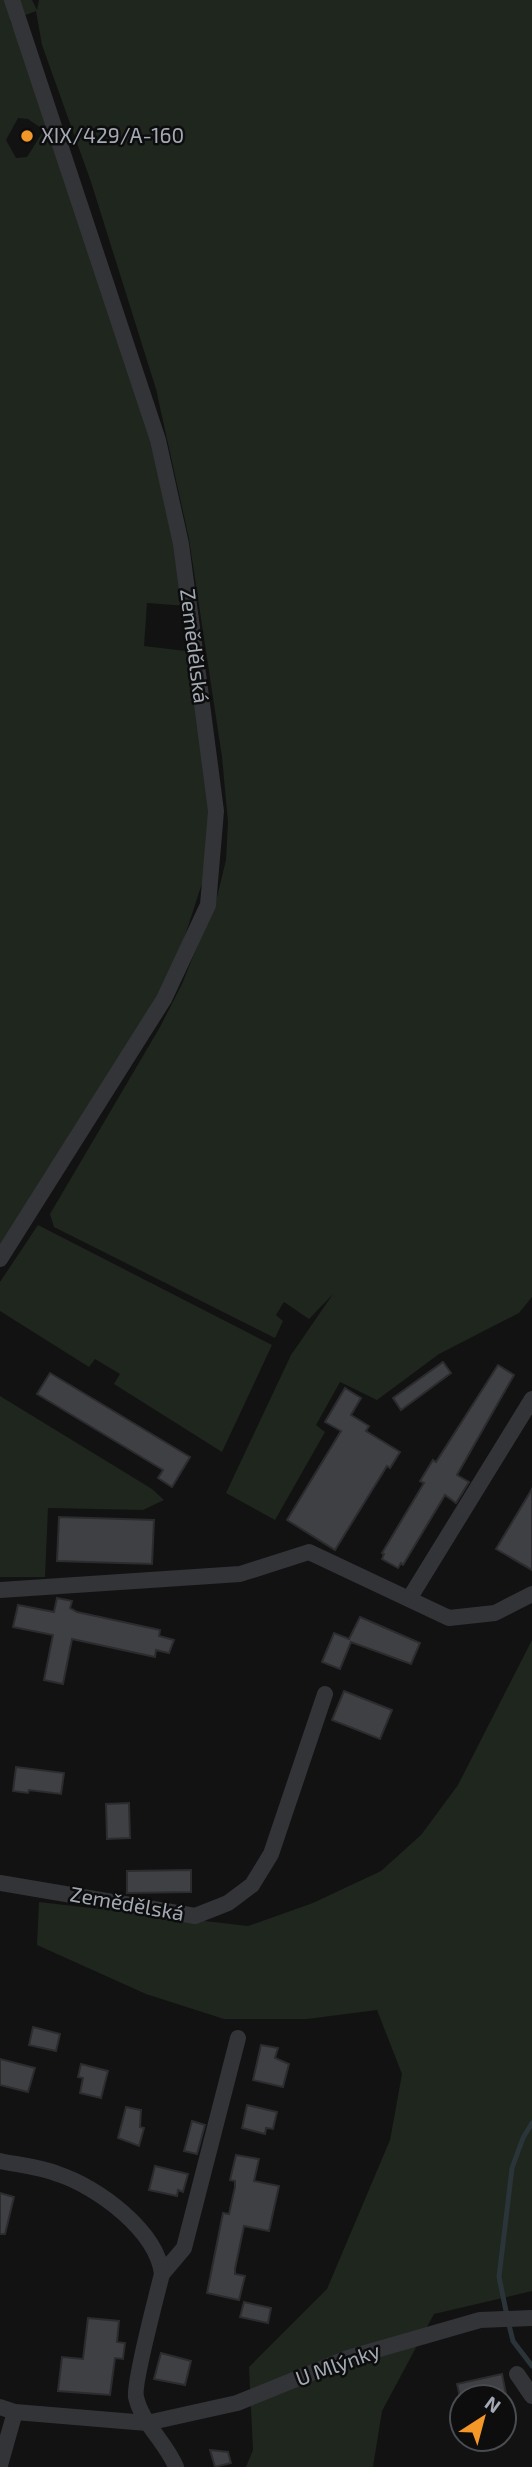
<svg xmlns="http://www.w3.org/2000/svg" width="532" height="2467" viewBox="0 0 532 2467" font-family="'Exo 2',sans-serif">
  <rect width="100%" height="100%" fill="#121213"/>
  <g fill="#1e261e" fill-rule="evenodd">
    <path d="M0 0H32L37 10 39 0H532V1297L519 1313 439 1354 377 1400 340 1382 316 1425 325 1432 275 1520 226 1493 291 1355 333 1294 309 1319 284 1302 276 1315 283 1321 275 1338 54 1227 50 1214 160 1027 182 984 217 897 226 860 228 822 222 757 189 539 156 389 91 182 42 45 36 11 10 21 29 62 139 389 187 606 147 603 144 646 194 652 211 818 205 874 180 951 137 1038 0 1248ZM18 118 28 119 44 130 27 157 16 158 6 140Z"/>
    <path d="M38 1225 272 1345 222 1452 114 1384 120 1374 95 1359 89 1367 0 1311V1282Z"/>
    <path d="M0 1396 152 1489 164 1500 143 1510 48 1508 45 1577H0Z"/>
    <path d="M532 1640V2291L434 2314 382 2411 373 2467H246L253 2450 249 2367 327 2289 390 2140 402 2074 377 2010 307 2019H224L146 1994 37 1945 39 1902 248 1926 313 1903 381 1871 421 1835 458 1785Z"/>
  </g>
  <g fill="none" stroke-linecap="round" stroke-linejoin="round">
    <g stroke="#2a3439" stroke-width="5">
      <path d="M506 2311 499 2277 512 2168 523 2138 532 2123"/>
      <path d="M509 2325 513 2341 532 2366"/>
    </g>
  </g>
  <g fill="#3e4043" stroke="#2c2c2f" stroke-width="2">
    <path d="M443 1362 451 1373 401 1410 393 1398Z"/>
    <path d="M498 1365 514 1375 457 1475 469 1482 456 1503 445 1495 403 1565 401 1563 398 1568 382 1559 384 1554 382 1553 424 1483 420 1481 433 1460 436 1462Z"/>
    <path d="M50 1373 190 1457 172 1487 158 1478 163 1470 37 1394Z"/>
    <path d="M345 1388 361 1398 351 1415 369 1426 366 1431 400 1452 390 1468 387 1466 335 1550 287 1520 341 1431 325 1422Z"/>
    <path d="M532 1489V1570L496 1549Z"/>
    <path d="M59 1517 154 1520 152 1564 57 1561Z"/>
    <path d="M57 1598 72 1601 70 1608 77 1612 160 1630 159 1636 174 1640 169 1653 156 1650 155 1657 72 1639 63 1684 44 1680 53 1635 13 1627 18 1605 54 1612Z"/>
    <path d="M360 1617 420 1643 411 1664 351 1642 340 1669 322 1662 334 1633 349 1639Z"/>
    <path d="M344 1691 392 1710 380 1739 332 1720Z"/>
    <path d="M16 1767 64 1773 61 1794 29 1790 28 1793 13 1791Z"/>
    <path d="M129 1803 130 1838 107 1839 106 1804Z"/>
    <path d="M191 1870V1892L127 1893V1871Z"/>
    <path d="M33 2027 60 2034 56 2051 29 2045Z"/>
    <path d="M261 2045 278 2048 275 2058 289 2064 283 2087 253 2080Z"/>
    <path d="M0 2059 35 2068 28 2092 0 2085Z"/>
    <path d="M81 2064 108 2071 101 2098 80 2093 83 2078 78 2077Z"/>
    <path d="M247 2105 277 2112 273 2129 266 2128 265 2134 242 2128Z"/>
    <path d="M126 2107 141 2110 140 2127 144 2128 139 2146 118 2138Z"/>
    <path d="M192 2121 205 2125 197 2154 184 2151Z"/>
    <path d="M236 2155 259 2159 254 2181 279 2186 269 2231 244 2226 235 2269V2274L245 2276 239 2300 207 2293 223 2213 229 2214 235 2187V2181L230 2180Z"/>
    <path d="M155 2166 188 2174 183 2192 178 2190 177 2196 149 2190Z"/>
    <path d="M0 2193 14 2197 5 2234H0Z"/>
    <path d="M244 2302 271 2308 268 2323 240 2317Z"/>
    <path d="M88 2318 119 2321 117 2342 125 2343 123 2359 115 2358 110 2395 58 2391 62 2357 83 2359Z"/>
    <path d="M161 2353 191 2361 185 2385 154 2379Z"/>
    <path d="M502 2374 506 2394 460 2397 457 2384Z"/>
    <path d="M210 2450 228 2452 231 2463 215 2467Z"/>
  </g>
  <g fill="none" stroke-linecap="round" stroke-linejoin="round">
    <g stroke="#333438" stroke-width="16">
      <path d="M0 1259 164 999 208 905 216 811 181 544 158 440 12 0"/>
      <path d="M0 1590 240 1574 309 1552 449 1618 495 1613 532 1594"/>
      <path d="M409 1599 532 1399"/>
      <path d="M0 1883 195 1916 228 1903 252 1885 271 1854 325 1694"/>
      <path d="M0 2161C19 2165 40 2167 58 2174 98 2187 157 2231 162 2274 157 2294 133 2384 136 2397 142 2424 166 2442 176 2467"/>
      <path d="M162 2274 184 2248 238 2038"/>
      <path d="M517 2374 532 2396"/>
      <path d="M0 2407 15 2412 147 2423 237 2403 348 2358 480 2320 532 2318"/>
      <path d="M0 2465 15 2412"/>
    </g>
  </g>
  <circle fill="#f49729" stroke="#0d0d0e" stroke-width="2.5" cx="27" cy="136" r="7"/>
  <g text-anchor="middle" stroke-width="5" stroke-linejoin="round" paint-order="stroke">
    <g font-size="21" fill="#a3aab4" stroke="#0d0d0e" text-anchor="start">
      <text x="41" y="143">XIX/429/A-160</text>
    </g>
    <g font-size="21" fill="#a3aab4" stroke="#0d0d0e">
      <text transform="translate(194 646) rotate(83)" y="7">Zemědělská</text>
      <text transform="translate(127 1904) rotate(10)" y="7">Zemědělská</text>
      <text transform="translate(338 2365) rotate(-20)" y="7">U Mlýnky</text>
    </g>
  </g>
  <g transform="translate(483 2418) rotate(36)"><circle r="33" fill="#0d0d0e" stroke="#494c50" stroke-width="2"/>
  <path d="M0-5L12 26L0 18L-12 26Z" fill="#f49729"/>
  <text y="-10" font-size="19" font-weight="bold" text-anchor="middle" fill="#a3aab4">N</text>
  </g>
</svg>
